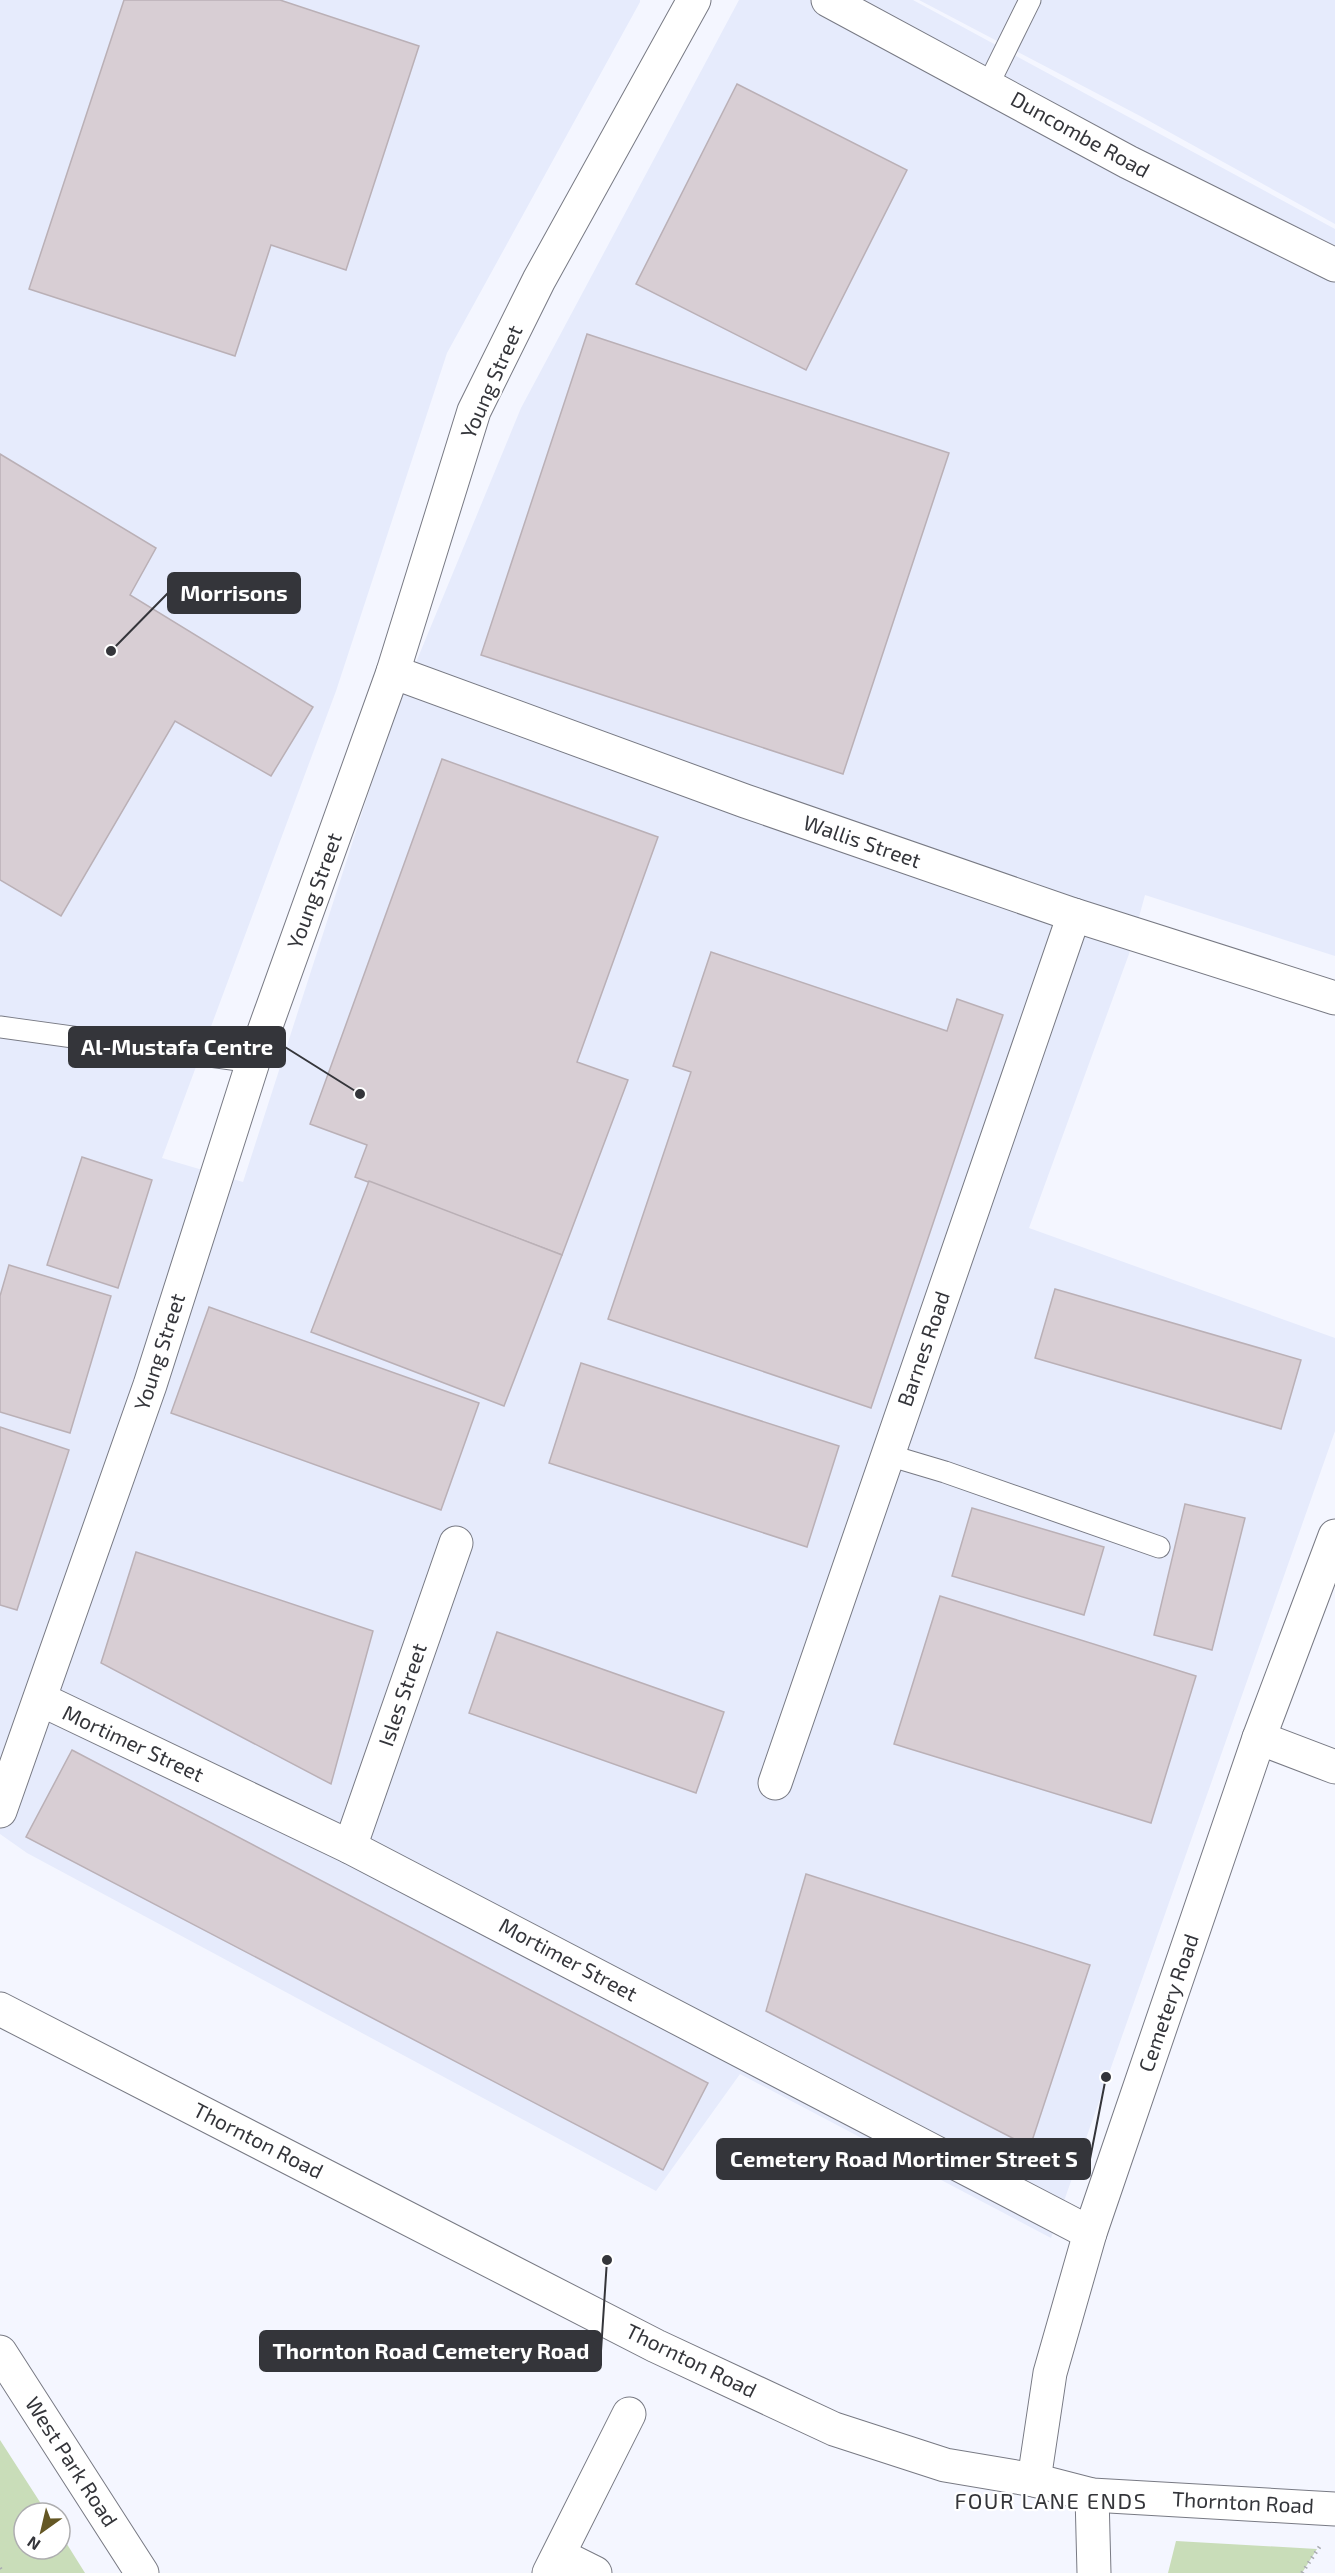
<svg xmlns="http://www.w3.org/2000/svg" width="1335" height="2573" viewBox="0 0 1335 2573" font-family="'Exo 2',sans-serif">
  <rect width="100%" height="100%" fill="#f4f6ff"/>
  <g fill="#e6ebfc">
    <path d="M0 0H640V2L447 353 336 691 162 1158 243 1182 391 723 521 408 739 0H913L1335 229V956L1145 895 1129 954 1029 1228 1335 1338V1431L1051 2238 740 2074 656 2191 27 1853 0 1834Z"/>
    <path d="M919 0H1335V224L1142 117Z"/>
  </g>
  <g fill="#c9ddb9">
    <path d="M0 2440 47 2513H24V2549H60V2533L85 2573H0Z"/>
    <path d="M1176 2541 1317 2549 1302 2573H1168Z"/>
  </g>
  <g fill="#d8ced4" stroke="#bab0b6" stroke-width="1.5">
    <path d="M124 0H280L419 46 346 270 271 245 235 356 29 289Z"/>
    <path d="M737 84 907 170 806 370 636 284Z"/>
    <path d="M587 334 949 453 843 774 481 655Z"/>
    <path d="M0 454 156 548 130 595 313 707 271 776 175 721 61 916 0 880Z"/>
    <path d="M442 759 658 837 577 1062 628 1080 562 1255 355 1177 367 1145 310 1124Z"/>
    <path d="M711 952 947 1031 957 999 1003 1015 871 1408 608 1319 691 1072 673 1066Z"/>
    <path d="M82 1157 152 1180 118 1288 47 1265Z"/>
    <path d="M369 1181 562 1255 504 1406 311 1332Z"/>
    <path d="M9 1265 111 1296 70 1433 0 1412V1296Z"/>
    <path d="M1055 1289 1301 1360 1281 1429 1035 1358Z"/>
    <path d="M209 1307 479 1403 441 1510 171 1413Z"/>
    <path d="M581 1363 839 1446 807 1547 549 1463Z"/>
    <path d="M0 1427 69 1450 17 1610 0 1605Z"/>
    <path d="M1185 1504 1245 1518 1212 1650 1154 1635Z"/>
    <path d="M972 1508 1104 1547 1084 1615 952 1576Z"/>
    <path d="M136 1552 373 1631 331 1784 101 1663Z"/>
    <path d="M940 1596 1196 1676 1151 1823 894 1744Z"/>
    <path d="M497 1632 724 1712 696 1793 469 1713Z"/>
    <path d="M72 1750 708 2083 663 2170 26 1837Z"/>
    <path d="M806 1874 1090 1965 1030 2147 766 2011Z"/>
  </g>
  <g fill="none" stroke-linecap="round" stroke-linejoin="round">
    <defs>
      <g id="lane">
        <path d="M988 85 1030 0"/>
        <path d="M0 1027 253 1062"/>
        <path d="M888 1455 945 1472 1159 1547"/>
      </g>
      <g id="street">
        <path d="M828 0 1128 162 1335 265"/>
        <path d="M393 672 745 801 1074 915 1335 998"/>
        <path d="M40 1699 350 1847 1090 2233"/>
        <path d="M1259 1738 1335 1767"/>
        <path d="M775 1783 1074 915"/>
        <path d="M0 1811 150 1385 253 1062 393 672 474 411 539 280 694 0"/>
        <path d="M350 1847 456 1543"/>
        <path d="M0 2352 142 2573"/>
        <path d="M559 2555 595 2573"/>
        <path d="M549 2573 629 2414"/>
      </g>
      <g id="secondary">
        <path d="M0 2009 656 2346 834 2429 945 2465 1034 2480 1092 2495 1335 2509"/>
        <path d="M1034 2480 1050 2373 1090 2233 1259 1738 1335 1536"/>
        <path d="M1092 2495 1094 2573"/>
      </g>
    </defs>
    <use href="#lane" stroke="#787a84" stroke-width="23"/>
    <use href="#street" stroke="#787a84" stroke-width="35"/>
    <use href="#secondary" stroke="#787a84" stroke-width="35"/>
    <g stroke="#aaacb3" stroke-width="4" stroke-dasharray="1.5 4.5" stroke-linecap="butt">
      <path d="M0 2568 3 2573"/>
      <path d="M1302 2573 1320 2546"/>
    </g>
    <use href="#lane" stroke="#fff" stroke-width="21"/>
    <use href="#street" stroke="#fff" stroke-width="33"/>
    <use href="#secondary" stroke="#fff" stroke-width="33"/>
  </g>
  <g text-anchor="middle" stroke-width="4.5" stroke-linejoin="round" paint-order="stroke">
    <g font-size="21" fill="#34353a" stroke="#fff">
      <text transform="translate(1080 135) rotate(29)" y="7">Duncombe Road</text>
      <text transform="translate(492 382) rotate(-66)" y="7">Young Street</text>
      <text transform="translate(862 842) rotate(19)" y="7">Wallis Street</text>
      <text transform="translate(315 891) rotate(-70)" y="7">Young Street</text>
      <text transform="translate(924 1349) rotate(-71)" y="7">Barnes Road</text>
      <text transform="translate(160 1352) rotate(-72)" y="7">Young Street</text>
      <text transform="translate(403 1695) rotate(-71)" y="7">Isles Street</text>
      <text transform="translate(133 1744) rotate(25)" y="7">Mortimer Street</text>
      <text transform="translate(568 1960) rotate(28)" y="7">Mortimer Street</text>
      <text transform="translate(1169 2003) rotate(-71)" y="7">Cemetery Road</text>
      <text transform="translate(258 2141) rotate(27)" y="7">Thornton Road</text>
      <text transform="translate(691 2361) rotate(26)" y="7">Thornton Road</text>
      <text transform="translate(71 2462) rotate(57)" y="7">West Park Road</text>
      <text transform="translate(1243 2503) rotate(3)" y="7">Thornton Road</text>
    </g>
    <g font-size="22" letter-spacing="1.5" fill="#34353a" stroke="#fff">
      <text x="1051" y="2509">FOUR LANE ENDS</text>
    </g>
  </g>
  <path fill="none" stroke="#34353a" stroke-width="2" d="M111 651L168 593M360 1094L285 1047M1106 2077L1090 2159M607 2260L601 2351"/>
  <g fill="#34353a" stroke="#fff" stroke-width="2">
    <circle cx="111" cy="651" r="6"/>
    <circle cx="360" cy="1094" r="6"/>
    <circle cx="1106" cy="2077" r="6"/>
    <circle cx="607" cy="2260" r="6"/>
  </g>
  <g fill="#34353a" stroke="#34353a" stroke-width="2">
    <rect x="168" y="573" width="132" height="40" rx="6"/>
    <rect x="69" y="1027" width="216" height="40" rx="6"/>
    <rect x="717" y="2139" width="373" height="40" rx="6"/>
    <rect x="260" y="2331" width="341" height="40" rx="6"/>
  </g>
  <g font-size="22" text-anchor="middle" font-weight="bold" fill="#fff">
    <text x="234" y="601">Morrisons</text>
    <text x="177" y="1055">Al-Mustafa Centre</text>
    <text x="904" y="2167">Cemetery Road Mortimer Street S</text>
    <text x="431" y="2359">Thornton Road Cemetery Road</text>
  </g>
  <g transform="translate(42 2531) rotate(214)"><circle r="28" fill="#ffffff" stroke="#aeaeb0" stroke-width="1.5"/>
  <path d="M0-4.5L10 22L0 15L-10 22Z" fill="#645724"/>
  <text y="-9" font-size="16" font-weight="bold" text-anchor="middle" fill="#34353a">N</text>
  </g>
</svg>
